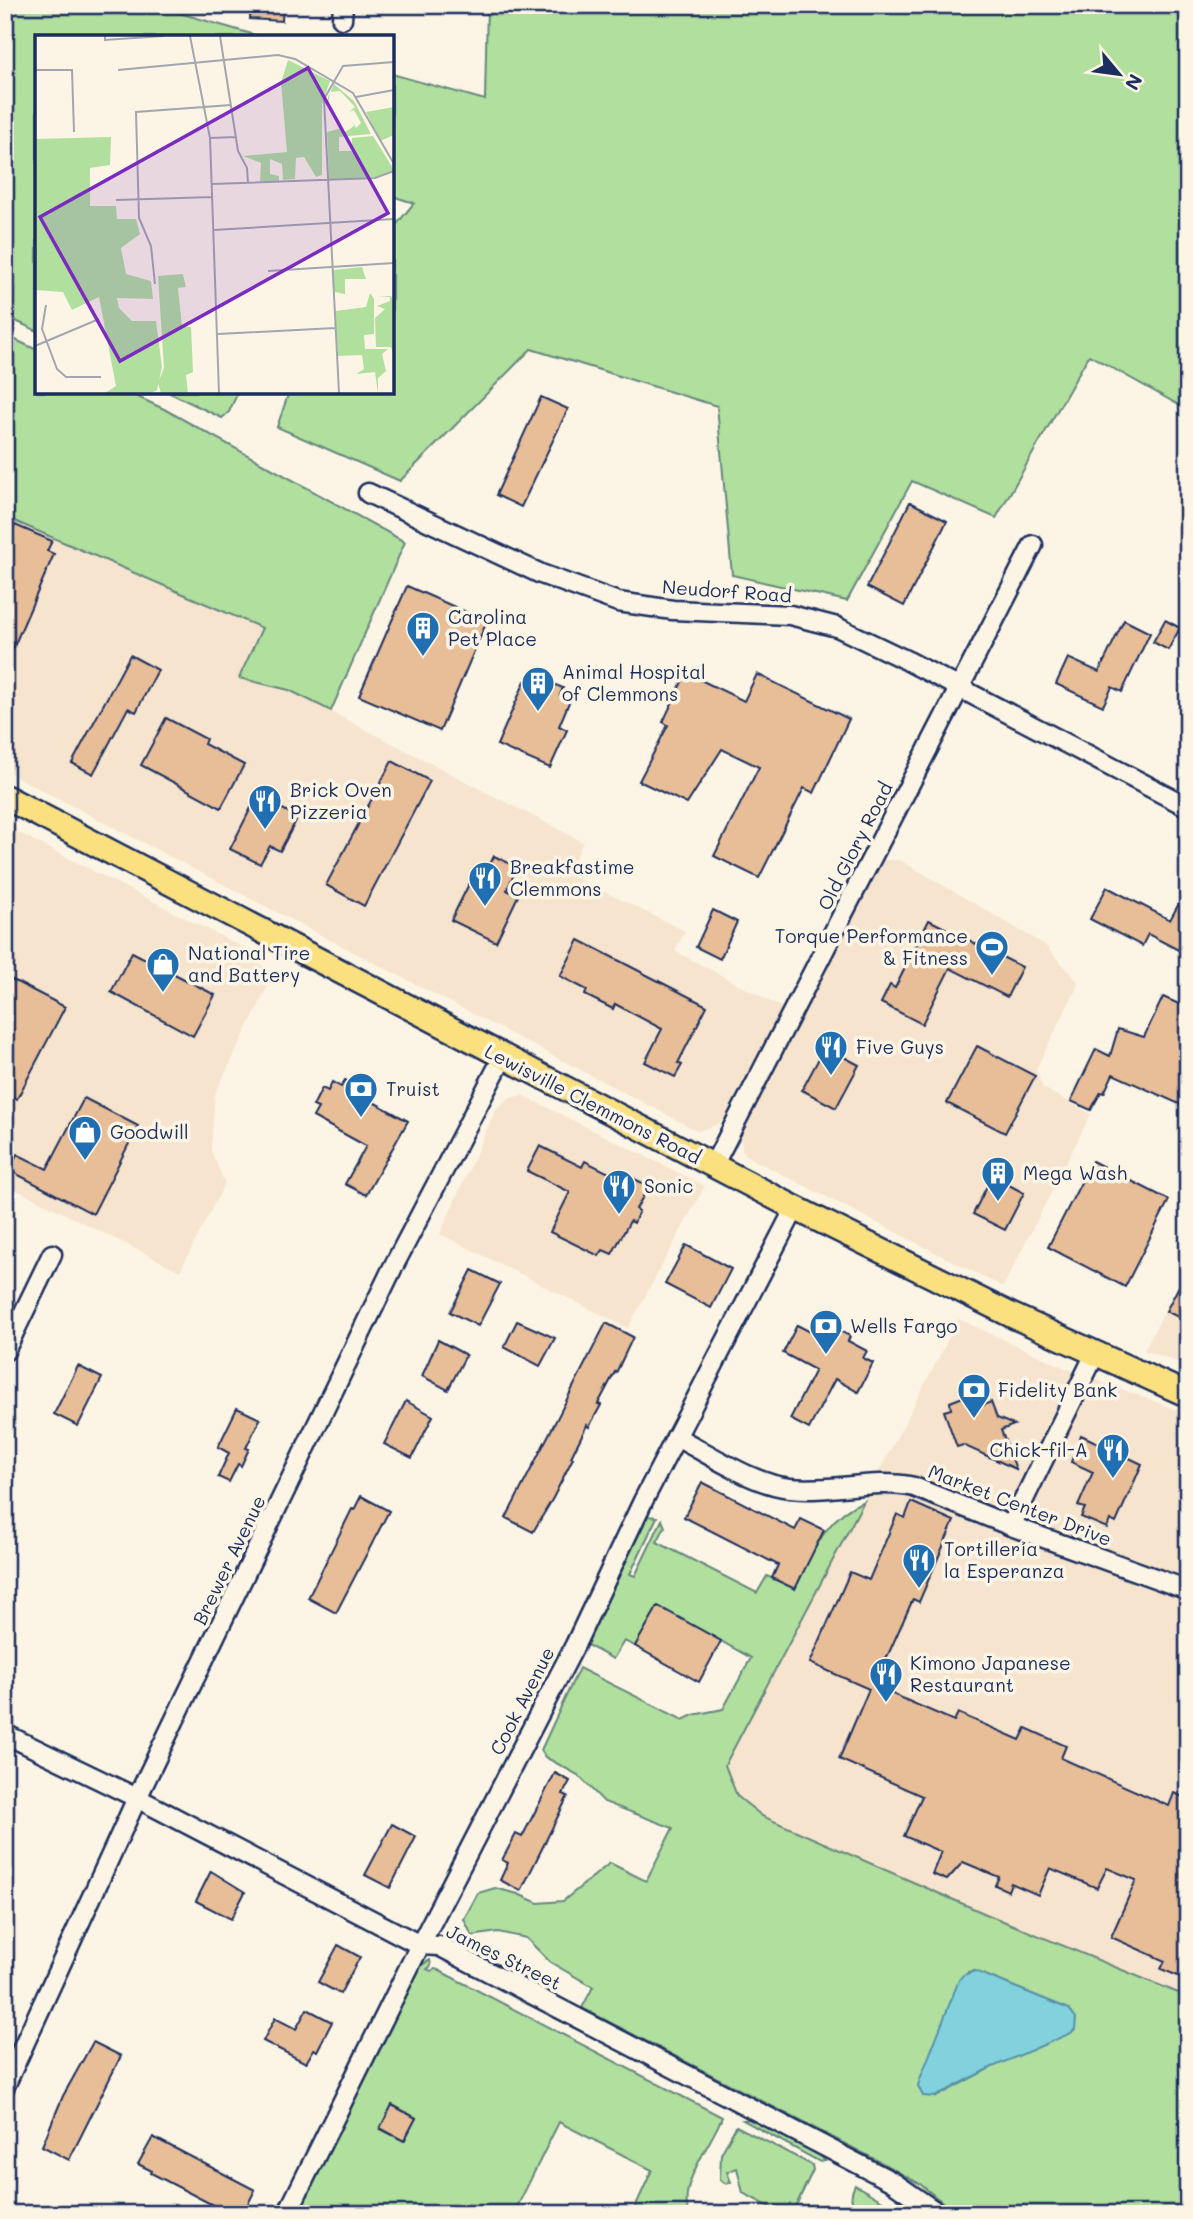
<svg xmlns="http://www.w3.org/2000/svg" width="1193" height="2219" viewBox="0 0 1193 2219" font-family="Mali,sans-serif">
  <rect width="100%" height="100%" fill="#fcf5e5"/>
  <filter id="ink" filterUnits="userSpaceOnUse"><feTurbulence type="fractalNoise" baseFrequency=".0143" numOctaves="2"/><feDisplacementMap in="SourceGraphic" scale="14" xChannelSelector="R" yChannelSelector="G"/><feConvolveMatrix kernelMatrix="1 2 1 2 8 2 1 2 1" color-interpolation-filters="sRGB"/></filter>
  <g filter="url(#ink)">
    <g fill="#f6e4ce">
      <path d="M5 517 263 624 240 678 289 690 583 842 568 874 685 931 675 951 783 1008 730 1112 718 1124 698 1131 5 771Z"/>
      <path d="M5 826 254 953 265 969 269 984 215 1094 211 1151 225 1183 180 1271 5 1184Z"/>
      <path d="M879 860H900L1045 945 1079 983 1036 1069 1043 1088 1091 1114 1003 1287 748 1157 742 1149 741 1137 745 1128Z"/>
      <path d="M522 1095 705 1186 628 1328 440 1234 496 1109 509 1098Z"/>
      <path d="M1188 1267V1366L1144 1350Z"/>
      <path d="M959 1319 1063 1367 1188 1414V1997L986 1914 762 1816 737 1796 725 1765Z"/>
    </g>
    <g fill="#b0df9e" stroke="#66877e" stroke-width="2" fill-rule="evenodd">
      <path d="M5 5H152L262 37H37V331L5 316Z"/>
      <path d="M487 5H1188V410L1089 355 996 518 912 481 847 601 732 575 717 406 531 349 400 481 277 427 289 392H392V230L414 203 392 196V74L485 100Z"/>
      <path d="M5 335 37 350V392H127L164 409 405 542 331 711 289 690 239 678 262 628 5 517Z"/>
      <path d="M168 392H238L229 412 222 418Z"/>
      <path d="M864 1501 725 1765 737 1796 762 1816 986 1914 1188 1997V2214H957L920 2184 882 2163 582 2008 593 1987 550 1962 526 1938 498 1932 472 1936 464 1919 478 1893 495 1888 518 1894 538 1903 563 1901 610 1863 646 1881 673 1828 604 1802 578 1775 545 1757 541 1750 579 1668 683 1720 693 1715 723 1709 751 1658 658 1606 635 1646 624 1641 613 1659 585 1644 648 1516 657 1517 630 1574 635 1576 662 1520 665 1527 657 1542 757 1593 767 1576 795 1589C813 1553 824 1517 864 1501ZM975 1971 1069 2009 988 2069 936 2097 968 1972Z"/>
      <path d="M430 1960 431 1966 427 1969 431 1971 435 1969 438 1970 722 2117C713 2142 675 2188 690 2214H632L652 2170 559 2122 516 2209 525 2214 514 2212 513 2214H296L419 1966ZM392 2105 416 2118 404 2141 380 2129Z"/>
      <path d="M750 2119 818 2153 825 2161 820 2162 743 2120Z"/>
      <path d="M736 2126 812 2165 813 2170 792 2214H783L743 2193 737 2168 727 2172 731 2182 724 2183 720 2179 721 2154Z"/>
      <path d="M855 2185 905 2214H866C851 2207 848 2199 855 2185Z"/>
    </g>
    <path fill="#81d2dc" stroke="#5891aa" stroke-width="2" d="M975 1971 1069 2009 1076 2018 1075 2029 1071 2033 988 2069 935 2097 923 2096 918 2086 920 2079 959 1980 963 1975Z"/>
    <g fill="#e8be98" stroke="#1b2f5e" stroke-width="2">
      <path d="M251 5H283L282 21 250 19Z"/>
      <path d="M541 397 568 409 521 507 496 495Z"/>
      <path d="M910 502 947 521 904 606 867 587Z"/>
      <path d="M15 525 52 541 47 551 54 554 5 667V548Z"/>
      <path d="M407 586 487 621 440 731 359 696Z"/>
      <path d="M1124 620 1150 633 1122 692 1112 687 1103 706 1056 684 1068 658 1099 672Z"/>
      <path d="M1165 620 1180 628 1168 650 1153 642Z"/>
      <path d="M130 655 158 670 136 712 128 708 93 774 72 763Z"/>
      <path d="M686 673 744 701 757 674 849 719 814 793 804 788 759 878 714 856 759 767 722 749 687 804 639 781 668 725 663 722Z"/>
      <path d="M539 678 563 688 560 695 570 700 559 726 567 730 550 768 497 745 525 681 536 685Z"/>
      <path d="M166 718 206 739 204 744 244 765 221 808 141 765Z"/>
      <path d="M392 761 430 781 364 906 326 885Z"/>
      <path d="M257 796 298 817 280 851 270 846 260 864 230 849Z"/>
      <path d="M494 856 517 867 507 890 518 896 496 942 451 920 474 874 483 879Z"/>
      <path d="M1107 887 1170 920 1188 887V955L1148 934 1142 946 1090 919Z"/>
      <path d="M713 910 737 922 720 959 696 947Z"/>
      <path d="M929 920 1022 967 1007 997 950 968 922 1024 881 1003 890 985 895 988Z"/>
      <path d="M579 940 707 1006 678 1063 682 1065 675 1077 645 1062 662 1029 615 1004 613 1009 585 995 587 990 560 976Z"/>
      <path d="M132 952 215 995 193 1036 111 992Z"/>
      <path d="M5 976 65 1007 17 1099 5 1093Z"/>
      <path d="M1163 997 1188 1008V1108L1113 1074 1104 1093 1101 1092 1091 1110 1071 1101 1096 1049 1110 1056 1118 1029 1144 1037Z"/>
      <path d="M977 1046 1035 1076 1005 1133 947 1103Z"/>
      <path d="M825 1047 859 1065 836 1108 802 1090Z"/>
      <path d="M345 1080 358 1087 355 1092 408 1121 366 1195 345 1184 366 1146 313 1117 318 1108 313 1106 322 1088 328 1091 332 1082 341 1087Z"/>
      <path d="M84 1098 138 1126 93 1214 9 1170 17 1154 47 1169Z"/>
      <path d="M540 1146 582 1167 585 1161 619 1178 622 1173 649 1186 636 1209 639 1211 634 1223 630 1221 612 1254 603 1250 599 1256 550 1232 570 1192 527 1171Z"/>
      <path d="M1092 1161 1169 1200 1125 1287 1048 1247Z"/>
      <path d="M992 1176 1024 1193 1005 1230 973 1214Z"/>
      <path d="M686 1245 731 1269 711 1308 665 1284Z"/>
      <path d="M1188 1269V1322L1166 1311Z"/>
      <path d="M472 1270 500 1284 478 1326 450 1312Z"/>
      <path d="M517 1321 555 1338 540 1366 504 1347Z"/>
      <path d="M606 1323 633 1337 616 1373 615 1372 598 1404 601 1405 589 1427 587 1425 571 1457 573 1458 553 1498 533 1532 506 1518Z"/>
      <path d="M797 1325 824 1339 830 1326 850 1336 848 1341 867 1351 863 1358 873 1363 858 1392 835 1379 809 1429 790 1419 815 1370 783 1353Z"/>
      <path d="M438 1340 466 1355 448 1390 422 1376Z"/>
      <path d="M78 1366 102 1378 78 1426 54 1414Z"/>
      <path d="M973 1393 974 1396 977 1395 981 1406 991 1402 997 1418 1014 1425 1001 1430 1016 1469 963 1445 957 1447 944 1411 951 1409 950 1402Z"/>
      <path d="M406 1401 433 1416 412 1458 384 1444Z"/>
      <path d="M237 1408 260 1419 246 1448 249 1449 241 1466 238 1464 229 1482 218 1477 229 1453 218 1447Z"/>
      <path d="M1081 1435 1142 1464 1116 1523 1110 1520 1107 1528 1081 1517 1085 1508 1078 1506 1093 1472 1071 1462Z"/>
      <path d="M702 1482 795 1530 801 1519 824 1530 795 1589 772 1578 778 1565 684 1517Z"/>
      <path d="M361 1496 389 1511 336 1613 308 1598 352 1509 354 1510Z"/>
      <path d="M911 1502 954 1521 919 1602 913 1599 874 1686 954 1721 958 1713 1020 1740 1026 1728 1066 1746 1061 1758 1169 1806 1174 1793 1188 1799V1980L1161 1969 1165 1961 1111 1937 1136 1880 1107 1868 1097 1888 1050 1868 1038 1895 1011 1883 1008 1891 995 1885 999 1877 963 1862 947 1880 932 1874 941 1852 904 1836 922 1796 839 1759 869 1689 810 1663 850 1572 869 1580 897 1514 905 1518Z"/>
      <path d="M658 1606 721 1641 699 1682 635 1646Z"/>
      <path d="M555 1773 570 1781 563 1794 568 1796 521 1891 500 1880 508 1863 502 1860 516 1834 522 1837Z"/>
      <path d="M392 1824 416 1837 390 1888 365 1875Z"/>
      <path d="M211 1871 245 1892 231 1919 196 1901Z"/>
      <path d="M338 1945 360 1957 340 1994 318 1982Z"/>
      <path d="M307 2009 332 2022 317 2051 314 2049 306 2063 263 2041 275 2018 296 2029Z"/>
      <path d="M93 2042 121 2056 69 2160 42 2146 63 2096Z"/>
      <path d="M392 2105 416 2118 404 2141 380 2128Z"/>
      <path d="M153 2137 255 2190 243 2214H230L151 2173 152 2171 138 2164Z"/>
    </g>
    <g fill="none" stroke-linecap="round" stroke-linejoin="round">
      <defs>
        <g id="minor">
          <path d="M342 19 343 5"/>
          <path d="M368 493 541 574 618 602 673 610 790 615 837 627 908 661 1188 807"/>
          <path d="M713 1166 1033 545"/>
          <path d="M5 1351 52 1254"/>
          <path d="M676 1437C710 1454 752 1484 790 1488 831 1493 873 1478 914 1487L1011 1526 1188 1590"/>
          <path d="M1011 1526 1095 1354"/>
          <path d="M5 1734 137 1798 420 1945 439 1946 893 2182 939 2214"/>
          <path d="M5 2086 137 1798 392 1269 503 1057"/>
          <path d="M287 2214 420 1945 575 1645 643 1501 795 1208"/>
        </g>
        <path id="major" d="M5 797 795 1208 1013 1316 1188 1395"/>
      </defs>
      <use href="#minor" stroke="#1b2f5e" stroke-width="23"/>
      <use href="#major" stroke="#1b2f5e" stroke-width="28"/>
      <use href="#minor" stroke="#fcf5e5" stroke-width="18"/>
      <use href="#major" stroke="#fbe080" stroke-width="23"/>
    </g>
  </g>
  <defs>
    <symbol id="building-pin" viewBox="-11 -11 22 30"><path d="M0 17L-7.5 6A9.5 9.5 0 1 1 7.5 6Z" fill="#1f6fb2" stroke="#fcf5e5"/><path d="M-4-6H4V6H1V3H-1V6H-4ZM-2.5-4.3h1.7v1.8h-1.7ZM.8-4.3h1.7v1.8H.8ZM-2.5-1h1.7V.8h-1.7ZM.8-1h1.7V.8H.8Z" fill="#fff"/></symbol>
    <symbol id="restaurant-pin" viewBox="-11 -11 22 30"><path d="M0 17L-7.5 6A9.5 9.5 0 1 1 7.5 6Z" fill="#1f6fb2" stroke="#fcf5e5"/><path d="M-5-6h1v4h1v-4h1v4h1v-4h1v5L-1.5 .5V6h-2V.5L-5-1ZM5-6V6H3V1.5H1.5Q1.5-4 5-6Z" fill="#fff"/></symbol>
    <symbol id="stadium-pin" viewBox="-11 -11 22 30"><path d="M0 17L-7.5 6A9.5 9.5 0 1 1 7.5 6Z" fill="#1f6fb2" stroke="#fcf5e5"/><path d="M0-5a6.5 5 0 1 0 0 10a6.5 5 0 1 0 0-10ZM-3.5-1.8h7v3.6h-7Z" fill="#fff"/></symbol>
    <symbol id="shop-pin" viewBox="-11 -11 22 30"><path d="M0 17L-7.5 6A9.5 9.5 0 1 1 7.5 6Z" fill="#1f6fb2" stroke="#fcf5e5"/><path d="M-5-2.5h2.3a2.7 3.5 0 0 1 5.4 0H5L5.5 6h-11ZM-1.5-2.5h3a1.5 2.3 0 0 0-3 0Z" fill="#fff"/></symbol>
    <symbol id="bank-pin" viewBox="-11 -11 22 30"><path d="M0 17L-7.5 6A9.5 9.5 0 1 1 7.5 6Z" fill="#1f6fb2" stroke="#fcf5e5"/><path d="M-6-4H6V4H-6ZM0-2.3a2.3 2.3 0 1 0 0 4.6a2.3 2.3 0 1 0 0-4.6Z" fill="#fff"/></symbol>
  </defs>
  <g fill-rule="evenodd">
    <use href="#building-pin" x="404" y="609" width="38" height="52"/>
    <use href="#building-pin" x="519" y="664" width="38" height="52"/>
    <use href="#restaurant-pin" x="246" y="782" width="38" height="52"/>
    <use href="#restaurant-pin" x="466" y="859" width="38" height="52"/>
    <use href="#stadium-pin" x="973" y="928" width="38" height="52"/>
    <use href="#shop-pin" x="144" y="945" width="38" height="52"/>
    <use href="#restaurant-pin" x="812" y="1028" width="38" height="52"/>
    <use href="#bank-pin" x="342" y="1070" width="38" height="52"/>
    <use href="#shop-pin" x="66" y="1113" width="38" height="52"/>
    <use href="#building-pin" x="979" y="1154" width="38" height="52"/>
    <use href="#restaurant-pin" x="600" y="1167" width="38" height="52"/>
    <use href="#bank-pin" x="807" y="1307" width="38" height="52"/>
    <use href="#bank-pin" x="955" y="1371" width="38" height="52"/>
    <use href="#restaurant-pin" x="1094" y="1431" width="38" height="52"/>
    <use href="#restaurant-pin" x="900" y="1541" width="38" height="52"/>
    <use href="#restaurant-pin" x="867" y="1655" width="38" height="52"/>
  </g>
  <g text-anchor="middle" stroke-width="7" stroke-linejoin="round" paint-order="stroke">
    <g font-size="19" fill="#1b2f5e" stroke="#fcf5e5">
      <text transform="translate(727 591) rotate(4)" y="7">Neudorf Road</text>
      <text transform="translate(855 846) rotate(-63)" y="7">Old Glory Road</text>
      <text transform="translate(593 1104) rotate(27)" y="7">Lewisville Clemmons Road</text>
      <text transform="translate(1020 1505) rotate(21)" y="7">Market Center Drive</text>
      <text transform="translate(229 1560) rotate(-64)" y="7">Brewer Avenue</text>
      <text transform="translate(522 1701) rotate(-63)" y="7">Cook Avenue</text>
      <text transform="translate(504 1957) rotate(26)" y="7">James Street</text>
    </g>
    <g font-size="19" fill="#1b2f5e" stroke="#fcf5e5" text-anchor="start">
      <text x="448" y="624">Carolina<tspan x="448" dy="22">Pet Place</tspan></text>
      <text x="562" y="679">Animal Hospital<tspan x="562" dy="22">of Clemmons</tspan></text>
      <text x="290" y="797">Brick Oven<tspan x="290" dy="22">Pizzeria</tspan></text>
      <text x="510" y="874">Breakfastime<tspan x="510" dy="22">Clemmons</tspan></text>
      <text x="968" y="943" text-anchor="end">Torque Performance<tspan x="968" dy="22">&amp; Fitness</tspan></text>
      <text x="188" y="960">National Tire<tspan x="188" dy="22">and Battery</tspan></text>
      <text x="856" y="1054">Five Guys</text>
      <text x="386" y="1096">Truist</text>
      <text x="110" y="1139">Goodwill</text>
      <text x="1023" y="1180">Mega Wash</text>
      <text x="644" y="1193">Sonic</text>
      <text x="850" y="1333">Wells Fargo</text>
      <text x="998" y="1397">Fidelity Bank</text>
      <text x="1088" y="1457" text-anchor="end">Chick-fil-A</text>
      <text x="944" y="1556">Tortillería<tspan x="944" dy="22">la Esperanza</tspan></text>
      <text x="910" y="1670">Kimono Japanese<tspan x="910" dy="22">Restaurant</tspan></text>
    </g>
  </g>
  <g transform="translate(35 35)">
    <rect width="359" height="359" fill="#fcf5e5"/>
    <path d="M253 25 295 46 287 69V140L281 142 269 122 261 123 260 144 248 145 247 129 235 124V139L244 141V146H225L226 128 208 121 252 117 246 48ZM299 49 319 66 336 99 304 102V116H317V103L338 101 359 135 343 142 294 144 292 97 307 93 310 97 319 91 317 86 321 93 326 88 319 75 314 77 320 72 305 56 295 57 292 77 293 62ZM359 72V100L345 106 331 77ZM76 102 75 130 55 133V171H81L82 184H101L105 199 86 213 91 239 116 246 118 264 82 263 84 273 97 286H121L127 332 122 355 116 358H56H70L81 351 64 262 37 275 28 257 0 255V104ZM327 232 331 244H310V259L299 257 298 235ZM148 239 151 252 143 253 147 291 156 292 158 337 151 340 153 358H145L148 353 145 358H126L123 348 129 333 123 241ZM335 258 339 264V299L329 300 330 314H353L347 319 351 336 343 343V358L340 337 321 339 329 334 327 320 303 321 300 276 331 272ZM356 261 359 267V321L356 312H341L340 283 350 274 342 271 355 266V262H342Z" fill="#b0df9e"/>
    <path fill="none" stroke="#a2a6af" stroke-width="2" d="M70 1V5L129 1M155 1 175 103 184 358M185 1 203 116 212 133 213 148M0 35H37L39 97M83 35 243 20 260 24 318 58 359 129M321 62 359 55M175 103 201 102M177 149 340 143 359 136M81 165 178 162M179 195 359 184M233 236 359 228M120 249 116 211 104 183 101 77 196 70M11 270 7 294 22 334 31 342H66M183 299 300 293M0 311 64 284M304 358 289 64 308 31 359 27"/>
    <path fill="#7b2cbf" fill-opacity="0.15" stroke="#7b2cbf" stroke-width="3.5" d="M273 33 353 178 85 326 5 182Z"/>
    <rect width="359" height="359" fill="none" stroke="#1b2f5e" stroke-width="3.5"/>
  </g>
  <rect width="1193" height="2219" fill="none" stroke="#fcf5e5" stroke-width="28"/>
  <rect x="14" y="14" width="1165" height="2191" fill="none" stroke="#1b2f5e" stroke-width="2.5" filter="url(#ink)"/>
  <g transform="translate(1119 74) rotate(119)" stroke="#fcf5e5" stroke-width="5" paint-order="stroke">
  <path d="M0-5L12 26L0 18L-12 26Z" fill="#1b2f5e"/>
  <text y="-10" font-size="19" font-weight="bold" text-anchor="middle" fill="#1b2f5e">N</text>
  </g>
</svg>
